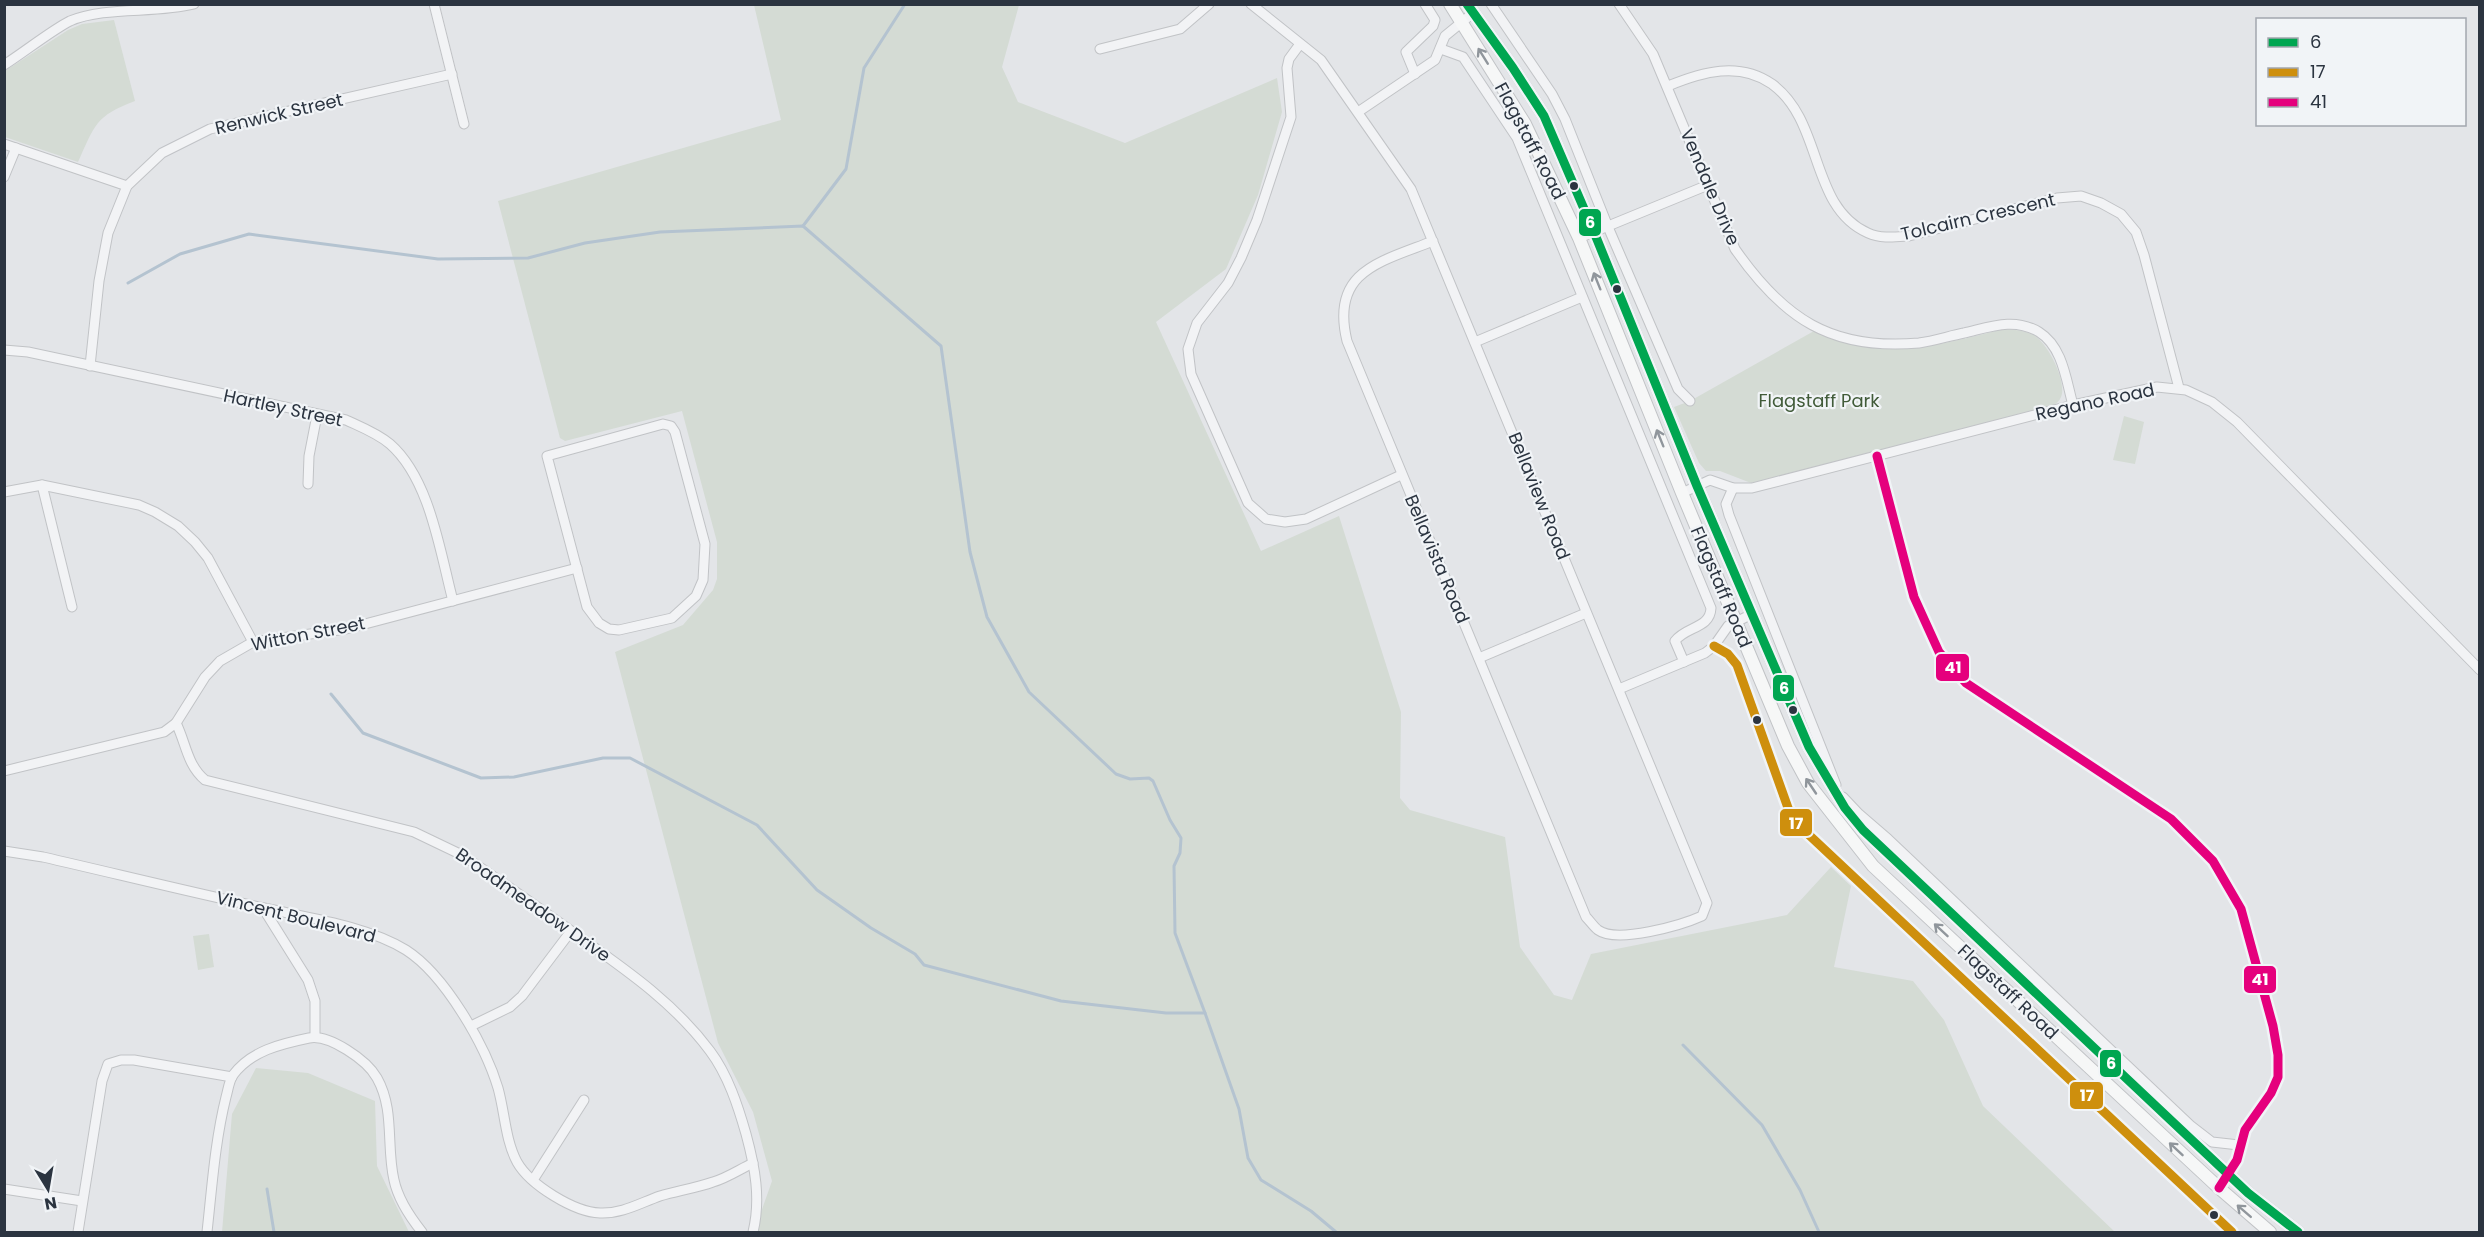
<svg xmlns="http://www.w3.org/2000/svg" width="2484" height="1237" viewBox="0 0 2484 1237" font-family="Poppins,sans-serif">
  <rect width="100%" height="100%" fill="#e3e5e8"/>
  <g fill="#d4dbd4">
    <path d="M754 5H1019L1002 67 1018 102 1125 143 1277 78 1282 112 1258 195 1226 269 1156 322 1261 551 1339 516 1401 712 1400 798 1410 810 1505 837 1520 947 1554 995 1572 1000 1591 954 1787 915 1831 867 1851 886 1834 967 1913 981 1944 1020 1983 1106 2115 1232H754L772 1181 753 1112 718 1043 615 652 683 625 713 590 717 579V542L682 411 565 441 560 438 498 201 781 120Z"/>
    <path d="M114 20 135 101C95 116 95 125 78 162L5 137V71L68 30 82 24Z"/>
    <path d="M2004 329C2015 330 2025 330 2035 336 2049 345 2069 385 2060 399 2060 400 2055 405 2053 405L1751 483 1720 471H1706L1699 463 1674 407 1690 401 1814 331C1889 361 1929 347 2004 329Z"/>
    <path d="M2124 416 2144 422 2135 464 2113 460Z"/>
    <path d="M209 934 214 967 198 970 193 936Z"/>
    <path d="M256 1068 308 1073 375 1101 377 1166 409 1232H222L232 1114Z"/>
  </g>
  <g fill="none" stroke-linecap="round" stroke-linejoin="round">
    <g stroke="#b4c3d0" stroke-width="3">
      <path d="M803 226 846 169 864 68 905 4"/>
      <path d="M128 283 180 254 249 234 438 259 528 258 585 243 660 232 803 226 941 346 970 552 987 617 1029 692 1116 774 1130 779 1149 778 1153 781 1170 820 1181 838 1180 853 1174 866 1175 933 1205 1013"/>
      <path d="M331 694 363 733 481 778 514 777 603 758H630L757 825 817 890 871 928 915 954 924 965 1061 1001 1166 1013H1205L1239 1109 1248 1158 1261 1180 1311 1211 1336 1232"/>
      <path d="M1683 1045 1762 1125 1800 1190 1819 1232"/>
      <path d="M267 1189 274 1232"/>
    </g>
    <defs>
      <g id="minor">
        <path d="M434 4 464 124"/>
        <path d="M1251 4 1321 60 1411 189 1707 903 1702 916C1682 925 1617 944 1598 930 1594 927 1590 921 1586 917L1347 341C1330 271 1380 262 1433 241"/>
        <path d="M1491 4 1552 94 1565 119 1608 227 1678 389 1690 401"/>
        <path d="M1619 4 1653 54 1735 249C1783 318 1831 351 1919 343 1934 341 1949 336 1964 333 1990 327 2014 317 2039 332 2063 347 2066 380 2073 405"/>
        <path d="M1300 44 1289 59 1287 68 1291 117 1257 220 1241 258 1228 283 1197 323 1188 349 1191 374 1248 503 1266 519 1285 522 1306 519 1401 475"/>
        <path d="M1100 49 1180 29 1209 4"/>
        <path d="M1441 49 1463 57 1517 138 1711 608C1710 629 1686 626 1675 641L1684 662"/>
        <path d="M4 65C23 53 52 30 70 21 105 6 156 14 194 4"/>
        <path d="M1415 74 1406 52 1433 26 1435 20 1425 4"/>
        <path d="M1668 86C1702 72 1739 61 1772 84 1824 122 1809 207 1868 233 1881 239 1895 237 1909 236L2057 198 2081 196 2101 203 2121 214 2136 232 2144 255 2179 388"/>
        <path d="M1358 112 1435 60 1445 36 1473 13"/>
        <path d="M4 144 127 186"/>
        <path d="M4 177 16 148"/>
        <path d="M1579 238 1708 185"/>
        <path d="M1475 342 1582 297"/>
        <path d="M4 350 28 352 346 420C361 427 377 433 390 444 430 479 440 552 453 601"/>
        <path d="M90 366 99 281 108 233 127 186 162 153 210 129 452 74"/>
        <path d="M663 424 671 426 675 432 705 544 703 580 696 596 672 618 619 630 609 629 599 623 587 607 547 456Z"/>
        <path d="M1877 456 1914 597 1939 652 1966 683 2171 819 2213 861 2241 909 2273 1026 2278 1055V1077L2271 1093 2245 1130 2237 1160 2219 1188"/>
        <path d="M308 484 309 456 317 415"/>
        <path d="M42 485 72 607"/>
        <path d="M1733 488 1726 504 1729 515 1836 785"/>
        <path d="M4 492 42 485 139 505 155 512 178 526 195 542 208 558 253 642"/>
        <path d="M1682 493 1710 480 1733 488H1752L2073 405 2157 387 2186 390 2212 402 2237 422 2480 670"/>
        <path d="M1714 646 1728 654 1737 665 1792 819 2232 1232"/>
        <path d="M1479 658 1586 613"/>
        <path d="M1619 689 1705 653 1714 646 1728 626 1752 614"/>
        <path d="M176 723C186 743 187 765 205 780L414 832 462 855C502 882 542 910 581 938 629 972 675 1004 710 1051 728 1075 738 1106 746 1134 755 1167 761 1199 753 1232"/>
        <path d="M4 771 164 732 176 723 205 677 220 661 253 642 346 629 577 568"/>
        <path d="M1843 797 1859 814 1888 839 2190 1125 2212 1142 2239 1145"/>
        <path d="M4 851 43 857C117 874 190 892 264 908 309 918 367 926 406 950 445 975 485 1045 498 1088 505 1113 505 1139 517 1162 530 1185 574 1212 600 1213 622 1214 640 1203 660 1196 677 1191 696 1188 713 1182 727 1178 740 1169 753 1163"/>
        <path d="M263 908 308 980 315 1001V1037"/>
        <path d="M471 1026 510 1007 522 996 571 931"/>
        <path d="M533 1180 584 1100"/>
        <path d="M4 1189 82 1201"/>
        <path d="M78 1232 102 1081 108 1064 121 1060H134L232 1077"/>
        <path d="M207 1232C212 1187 215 1141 226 1097 228 1090 229 1081 233 1075 251 1051 280 1044 309 1038 329 1034 367 1060 377 1078 395 1110 386 1146 394 1180 398 1199 410 1217 422 1232"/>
      </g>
      <g id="secondary">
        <path d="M1450 4 1525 124 1579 238 1682 493 1788 746 1808 783 1873 866 2219 1188 2270 1232"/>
        <path d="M1467 4 1513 68 1544 116 1594 232 1697 486 1809 747 1845 808 1863 830 2248 1193 2298 1232"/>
      </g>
    </defs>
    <use href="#minor" stroke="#c1c3c6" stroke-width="11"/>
    <use href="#secondary" stroke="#c1c3c6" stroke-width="14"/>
    <use href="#minor" stroke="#f2f3f5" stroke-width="9"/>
    <use href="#secondary" stroke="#f6f7f7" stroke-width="12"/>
    <defs>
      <path id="bus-1" d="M1467 4 1513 68 1544 116 1594 232 1697 486 1809 747 1845 808 1863 830 2248 1193 2298 1232"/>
      <path id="bus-2" d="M1714 646 1728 654 1737 665 1792 819 2232 1232"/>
      <path id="bus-3" d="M1877 456 1914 597 1939 652 1966 683 2171 819 2213 861 2241 909 2273 1026 2278 1055V1077L2271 1093 2245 1130 2237 1160 2219 1188"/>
    </defs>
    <use href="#bus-1" stroke="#f1f4f7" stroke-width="14"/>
    <use href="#bus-2" stroke="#f1f4f7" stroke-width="14"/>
    <use href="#bus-3" stroke="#f1f4f7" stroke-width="14"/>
    <use href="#bus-1" stroke="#00a651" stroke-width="9"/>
    <use href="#bus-2" stroke="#ce8f0d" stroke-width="9"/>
    <use href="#bus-3" stroke="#e5007d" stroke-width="9"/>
  </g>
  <defs><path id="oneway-shaft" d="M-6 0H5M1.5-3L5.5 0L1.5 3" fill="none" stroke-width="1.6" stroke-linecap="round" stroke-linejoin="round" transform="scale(1.5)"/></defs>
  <g stroke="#90969c">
    <use href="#oneway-shaft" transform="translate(1483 56) rotate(-122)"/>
    <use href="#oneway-shaft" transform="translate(1597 281) rotate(-112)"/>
    <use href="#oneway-shaft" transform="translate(1660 438) rotate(-112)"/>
    <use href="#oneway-shaft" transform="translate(1811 786) rotate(-124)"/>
    <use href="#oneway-shaft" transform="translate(1941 930) rotate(-137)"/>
    <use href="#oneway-shaft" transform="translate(2176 1149) rotate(-137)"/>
    <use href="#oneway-shaft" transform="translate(2244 1211) rotate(-139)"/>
  </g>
  <g fill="#2b3440" stroke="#f1f4f7" stroke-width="2">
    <circle cx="1574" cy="186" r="5"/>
    <circle cx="1617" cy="289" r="5"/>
    <circle cx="1793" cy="710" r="5"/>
    <circle cx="1757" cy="720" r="5"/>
    <circle cx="2214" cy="1215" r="5"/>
  </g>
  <g text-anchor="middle" stroke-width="4.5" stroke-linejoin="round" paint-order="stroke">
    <g font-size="18" fill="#2b3440" stroke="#f1f4f7">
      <text transform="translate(279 114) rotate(-13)" y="6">Renwick Street</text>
      <text transform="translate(1530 141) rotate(62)" y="6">Flagstaff Road</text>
      <text transform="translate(1710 187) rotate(67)" y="6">Vendale Drive</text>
      <text transform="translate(1978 217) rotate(-13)" y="6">Tolcairn Crescent</text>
      <text transform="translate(2095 402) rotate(-12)" y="6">Regano Road</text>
      <text transform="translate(283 408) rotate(12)" y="6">Hartley Street</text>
      <text transform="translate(1539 496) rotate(68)" y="6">Bellaview Road</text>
      <text transform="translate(1437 559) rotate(67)" y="6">Bellavista Road</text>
      <text transform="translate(1721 587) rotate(67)" y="6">Flagstaff Road</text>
      <text transform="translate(308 634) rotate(-11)" y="6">Witton Street</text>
      <text transform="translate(533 905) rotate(35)" y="6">Broadmeadow Drive</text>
      <text transform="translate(296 917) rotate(14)" y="6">Vincent Boulevard</text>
      <text transform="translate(2008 992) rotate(43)" y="6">Flagstaff Road</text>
    </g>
    <g font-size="18" fill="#415b39" stroke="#f1f4f7">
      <text x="1819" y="407">Flagstaff Park</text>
    </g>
  </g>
  <g stroke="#f1f4f7" stroke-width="2">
    <rect x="1578" y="208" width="24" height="29" rx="6" fill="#00a651"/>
    <rect x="1935" y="653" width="35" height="29" rx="6" fill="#e5007d"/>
    <rect x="1772" y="674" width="23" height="28" rx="6" fill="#00a651"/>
    <rect x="1779" y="808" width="34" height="29" rx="6" fill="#ce8f0d"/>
    <rect x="2243" y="965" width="34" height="29" rx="6" fill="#e5007d"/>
    <rect x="2099" y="1049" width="23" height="29" rx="6" fill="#00a651"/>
    <rect x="2069" y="1081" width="35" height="29" rx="6" fill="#ce8f0d"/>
  </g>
  <g font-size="16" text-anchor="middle" font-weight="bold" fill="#fff">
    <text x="1590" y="228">6</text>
    <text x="1953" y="673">41</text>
    <text x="1784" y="694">6</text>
    <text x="1796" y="829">17</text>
    <text x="2260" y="985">41</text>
    <text x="2111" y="1069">6</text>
    <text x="2087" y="1101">17</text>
  </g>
  <rect width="2484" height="1237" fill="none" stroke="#2b3440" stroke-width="12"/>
  <rect x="2256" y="18" width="210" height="108" fill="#f1f4f7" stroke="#a2a7ae" stroke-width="1.5"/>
  <rect x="2268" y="38" width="30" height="9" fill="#00a651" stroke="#a2a7ae" stroke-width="1.5"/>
  <text x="2310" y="48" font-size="18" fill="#2b3440">6</text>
  <rect x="2268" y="68" width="30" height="9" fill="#ce8f0d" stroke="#a2a7ae" stroke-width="1.5"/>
  <text x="2310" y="78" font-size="18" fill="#2b3440">17</text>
  <rect x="2268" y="98" width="30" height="9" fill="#e5007d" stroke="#a2a7ae" stroke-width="1.5"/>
  <text x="2310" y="108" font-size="18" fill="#2b3440">41</text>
  <g transform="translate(48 1189) rotate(169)" stroke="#f1f4f7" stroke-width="4.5" paint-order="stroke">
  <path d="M0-4.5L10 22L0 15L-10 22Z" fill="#2b3440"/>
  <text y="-9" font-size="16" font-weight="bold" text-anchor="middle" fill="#2b3440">N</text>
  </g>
</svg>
